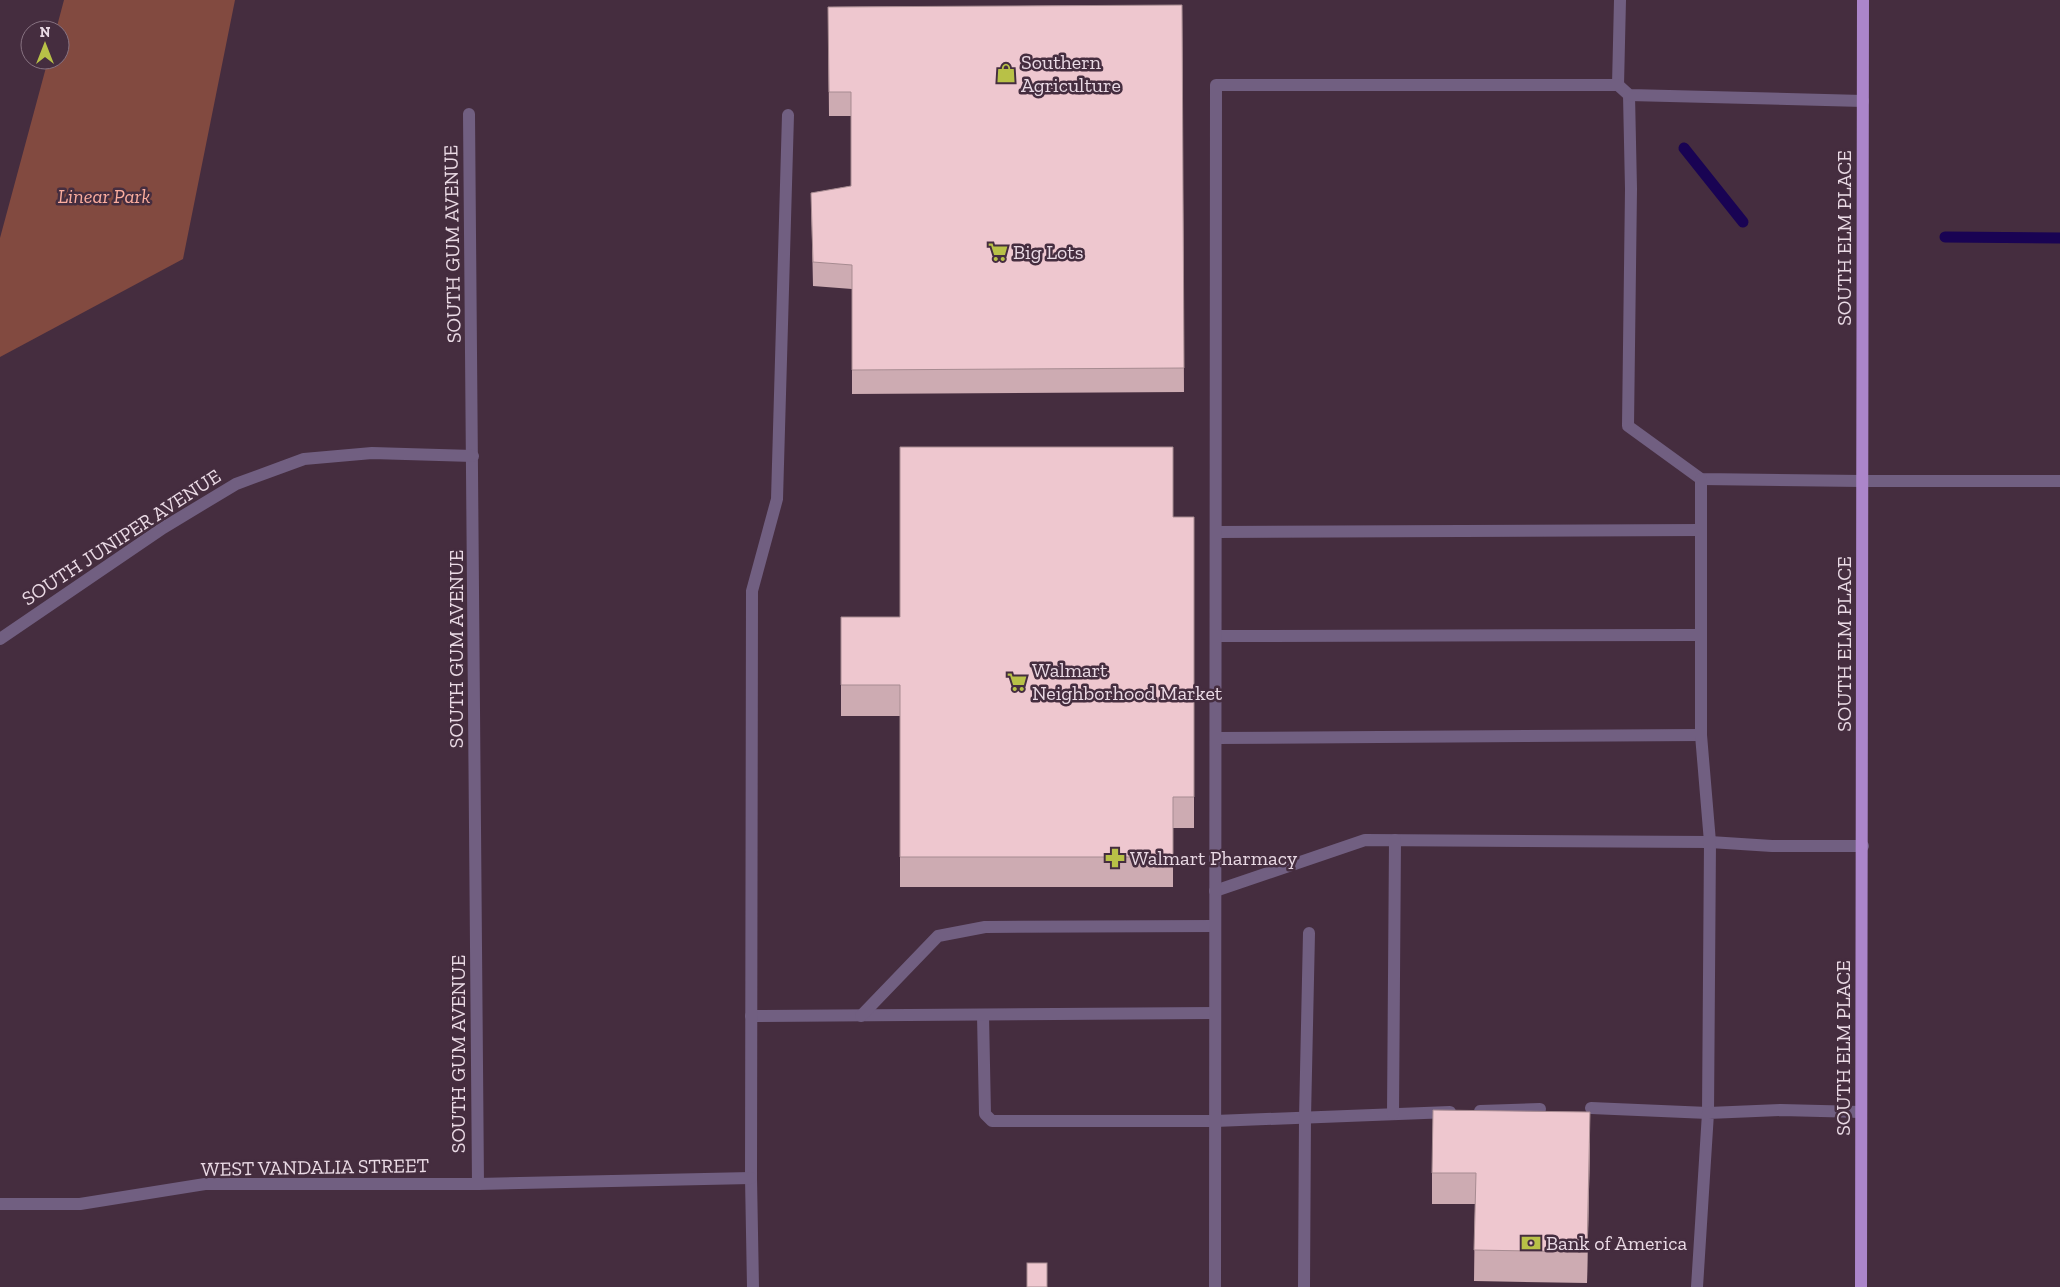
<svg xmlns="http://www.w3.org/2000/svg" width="2060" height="1287" viewBox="0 0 2060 1287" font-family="'Zilla Slab',serif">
  <rect width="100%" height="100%" fill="#452d3f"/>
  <path fill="#824a40" d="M64 0H235L183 259 0 357V238L48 60H60V30H56Z"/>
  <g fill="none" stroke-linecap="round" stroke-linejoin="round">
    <g stroke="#190353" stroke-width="11">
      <path d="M1684 148 1743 222"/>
      <path d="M1945 237 2060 238"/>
    </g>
    <g stroke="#715f81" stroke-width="12">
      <path d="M1618 85 1620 0"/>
      <path d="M1629 95 1631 189 1628 426 1701 479 1862 481"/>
      <path d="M1216 532 1701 530"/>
      <path d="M1216 636 1701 635"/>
      <path d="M1216 738 1701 735"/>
      <path d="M1215 891 1365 840 1710 842 1772 846H1863"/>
      <path d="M983 1015 985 1114 992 1121H1215L1450 1112"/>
      <path d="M751 1016 1215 1013"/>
      <path d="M861 1016 938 936 985 927 1215 926"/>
      <path d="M1591 1108 1708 1113 1710 842 1701 735V479"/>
      <path d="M1480 1111 1540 1109"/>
      <path d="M1393 1114 1395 840"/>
      <path d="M753 1287 751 1178 752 591 777 499 788 115"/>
      <path d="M1215 1287 1216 85H1618L1629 95 1863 101"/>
      <path d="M1304 1287 1305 1118 1309 933"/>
      <path d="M1697 1287 1708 1113 1781 1110 1861 1112"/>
    </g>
    <g stroke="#715f81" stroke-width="12">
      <path d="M469 114 478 1184"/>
      <path d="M1862 481H2060"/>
      <path d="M0 639 163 528 236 484 304 459 372 453 473 456"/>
      <path d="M0 1204H80L205 1184H478L751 1178"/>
    </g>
    <path stroke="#ab85ca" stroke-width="12" d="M1861 1287 1863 0"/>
  </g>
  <g fill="#cdabb2">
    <path d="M1182 5 1184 392 852 394V289L813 286 811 193 851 186V116H829L828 7Z"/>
    <path d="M1173 517H1194V828H1173V887H900V716H841V617H900Z"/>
    <path d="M1590 1143 1587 1283 1474 1281 1475 1204H1432V1173Z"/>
  </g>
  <path fill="#a78b91" d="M1590 1112V1143L1587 1283V1252Z"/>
  <g fill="#eec7cf" stroke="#a78b91">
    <path d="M1182 5 1184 368 852 370V265L813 262 811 193 851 186V92H829L828 7Z"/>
    <path d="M900 447H1173V517H1194V797H1173V857H900V685H841V617H900Z"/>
    <path d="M1433 1110 1590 1112 1587 1252 1474 1250 1476 1173H1432Z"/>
    <rect x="1027" y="1263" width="20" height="24"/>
  </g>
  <defs>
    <symbol id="shop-bare" viewBox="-9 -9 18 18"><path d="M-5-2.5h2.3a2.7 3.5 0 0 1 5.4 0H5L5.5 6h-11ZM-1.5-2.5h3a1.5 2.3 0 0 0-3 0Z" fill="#b8c147" stroke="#452d3f" stroke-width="2.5" paint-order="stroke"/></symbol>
    <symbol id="supermarket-bare" viewBox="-9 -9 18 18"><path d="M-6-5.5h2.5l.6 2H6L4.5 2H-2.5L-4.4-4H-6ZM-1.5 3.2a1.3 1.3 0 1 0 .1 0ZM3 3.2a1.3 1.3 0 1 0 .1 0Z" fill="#b8c147" stroke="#452d3f" stroke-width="2.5" paint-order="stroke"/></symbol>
    <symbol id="pharmacy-bare" viewBox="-9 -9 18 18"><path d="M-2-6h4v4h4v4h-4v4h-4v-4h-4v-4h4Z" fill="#b8c147" stroke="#452d3f" stroke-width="2.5" paint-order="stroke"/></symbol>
    <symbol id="bank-bare" viewBox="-9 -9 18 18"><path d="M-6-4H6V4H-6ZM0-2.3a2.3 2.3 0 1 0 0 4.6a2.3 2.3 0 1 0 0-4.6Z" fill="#b8c147" stroke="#452d3f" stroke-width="2.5" paint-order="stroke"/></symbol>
  </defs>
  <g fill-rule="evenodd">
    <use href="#shop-bare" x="992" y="59" width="28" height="28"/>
    <use href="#supermarket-bare" x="984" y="238" width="28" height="28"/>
    <use href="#supermarket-bare" x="1003" y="668" width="28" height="28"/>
    <use href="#pharmacy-bare" x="1101" y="844" width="28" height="28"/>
    <use href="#bank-bare" x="1517" y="1229" width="28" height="28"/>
  </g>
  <g text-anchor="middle" stroke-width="5" stroke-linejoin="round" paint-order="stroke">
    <g font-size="20" fill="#eadae5" stroke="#452d3f" text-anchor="start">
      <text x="1021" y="69">Southern<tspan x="1021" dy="23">Agriculture</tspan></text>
      <text x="1013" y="259">Big Lots</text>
      <text x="1032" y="677">Walmart<tspan x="1032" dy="23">Neighborhood Market</tspan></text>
      <text x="1130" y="865">Walmart Pharmacy</text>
      <text x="1546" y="1250">Bank of America</text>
    </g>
    <g font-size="20" font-style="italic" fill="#fcae9f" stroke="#452d3f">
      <text x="104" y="203">Linear Park</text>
    </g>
    <g font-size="20" fill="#eadae5" stroke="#452d3f">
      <text transform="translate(1844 238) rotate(-90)" y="7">SOUTH ELM PLACE</text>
      <text transform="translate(452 244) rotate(-91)" y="7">SOUTH GUM AVENUE</text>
      <text transform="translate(121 537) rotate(-33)" y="7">SOUTH JUNIPER AVENUE</text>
      <text transform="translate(1844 644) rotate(-90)" y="7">SOUTH ELM PLACE</text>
      <text transform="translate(456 649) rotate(-90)" y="7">SOUTH GUM AVENUE</text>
      <text transform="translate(1843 1048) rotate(-90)" y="7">SOUTH ELM PLACE</text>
      <text transform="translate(458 1054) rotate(-90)" y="7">SOUTH GUM AVENUE</text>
      <text transform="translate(315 1167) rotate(-1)" y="7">WEST VANDALIA STREET</text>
    </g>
  </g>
  <g transform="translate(45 45)"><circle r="24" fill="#452d3f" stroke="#877281"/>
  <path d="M0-4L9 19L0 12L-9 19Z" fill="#b8c147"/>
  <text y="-8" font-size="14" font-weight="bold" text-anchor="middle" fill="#eadae5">N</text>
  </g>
</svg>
